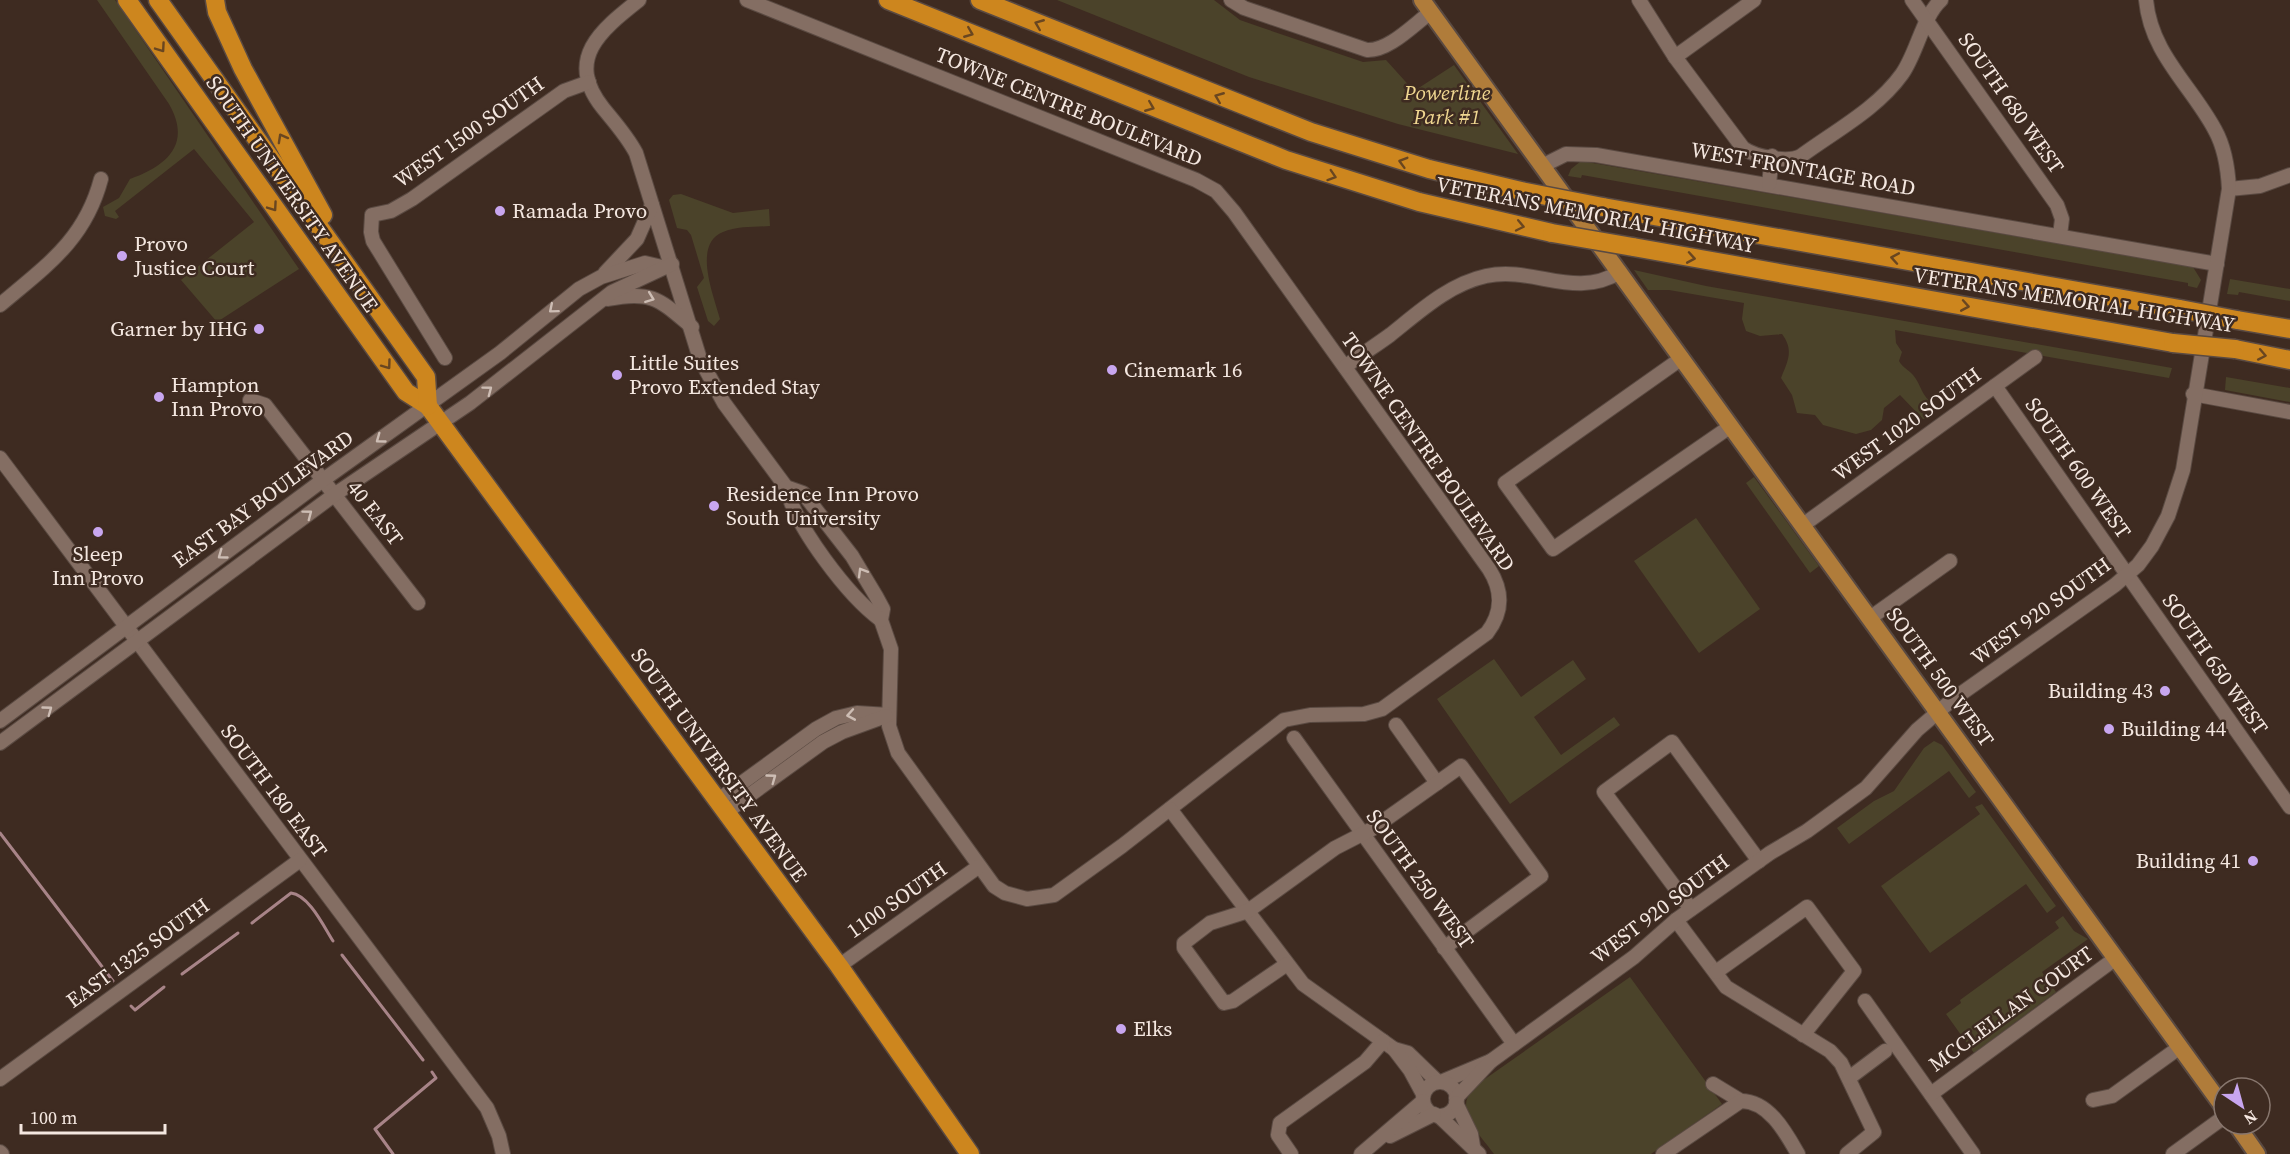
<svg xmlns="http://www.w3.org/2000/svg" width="2290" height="1154" viewBox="0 0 2290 1154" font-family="'Source Serif 4',serif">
  <rect width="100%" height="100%" fill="#3e2b21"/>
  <g fill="#4b432a">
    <path d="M97 0H115L299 269 217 322 181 280 254 222 194 149 115 211 119 217 116 219 105 216 103 207 119 198 130 179C167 166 192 144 169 104Z"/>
    <path d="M1057 0H1214L1240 20 1260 27 1363 62 1386 60 1414 91 1454 65 1518 154 1398 124 1249 77Z"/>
    <path d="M1581 161 2193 267 2201 280 2197 288 2188 286V283L1582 175 1581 178 1568 176 1571 169Z"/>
    <path d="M681 194 733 213 769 209 770 226C755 227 737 226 723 232 692 244 714 296 720 319L714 326 708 321 697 287 704 278 691 235 687 230 677 228 669 200 673 195Z"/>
    <path d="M1634 270 1706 286 2172 368 2169 378 1895 330 1896 343 1902 352 1899 361C1903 368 1909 370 1913 375 1922 386 1921 396 1934 404V412L1930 419H1923L1900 395 1884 408 1882 420 1871 430 1856 434 1823 425 1815 415 1797 413 1792 395 1781 378C1788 361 1794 350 1782 334L1760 336 1746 331 1742 319 1744 303 1669 290H1648Z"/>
    <path d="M2230 279 2290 289V301L2239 292 2238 295 2227 294Z"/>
    <path d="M2226 377 2290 388V402L2225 390Z"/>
    <path d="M1754 477 1819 566 1810 573 1746 483Z"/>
    <path d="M1696 518 1760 609 1699 653 1634 561Z"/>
    <path d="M1494 659 1521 697 1573 660 1586 679 1534 717 1561 755 1614 717 1620 725 1510 804 1437 699Z"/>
    <path d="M1934 741 1942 745 1976 792 1969 798 1949 771 1849 844 1837 828 1874 801 1894 791 1924 748Z"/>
    <path d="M1982 804 2056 906 2047 913 2026 884 1930 953 1881 886 1980 814 1975 807Z"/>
    <path d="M2063 916 2074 931 2088 939 2042 972 2056 992 1974 1053 1946 1014 1961 1003 1960 1000 2059 928 2055 922Z"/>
    <path d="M1630 977 1722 1104 1651 1154H1494C1479 1133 1452 1110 1475 1086Z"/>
  </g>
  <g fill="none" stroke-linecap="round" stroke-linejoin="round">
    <g stroke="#a88488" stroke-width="3">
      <path d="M0 833 113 981"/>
      <path d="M252 923 291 893C309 895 324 927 333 941"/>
      <path d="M342 955 423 1060"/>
      <path d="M182 974 238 933"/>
      <path d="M131 1006 135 1010 164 987"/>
      <path d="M393 1154 375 1129 436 1078 432 1072"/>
    </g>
    <defs>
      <g id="minor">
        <path d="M639 0C601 30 564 59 603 108 616 124 627 136 636 153L700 359 724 403 786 487 803 493 852 556 876 596 883 609 881 620 891 649 889 726 898 753 994 886 1005 893 1027 899 1054 895 1122 846 1284 720 1310 715 1364 714 1382 709 1487 633C1503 612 1503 591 1489 569L1234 212 1216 191 1196 180 747 0"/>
        <path d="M1231 0 1244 8 1367 50C1389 51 1413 25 1431 12"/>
        <path d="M1639 0 1675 57 1743 148C1755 157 1788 163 1801 156 1835 131 1877 109 1902 74 1917 53 1923 16 1941 0"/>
        <path d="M1912 0 2057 205 2062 219 2060 235"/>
        <path d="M1675 57 1754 0"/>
        <path d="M1542 166 1566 154 1596 155 2217 264"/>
        <path d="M1769 184 1772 156"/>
        <path d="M2229 189 2260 186 2290 175"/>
        <path d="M605 273 637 239 652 205"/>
        <path d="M608 299C652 290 660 300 692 327"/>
        <path d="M0 305C46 266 85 240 101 179"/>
        <path d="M445 358 373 241 371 232 372 215 391 211 412 199 564 91 589 82"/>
        <path d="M1682 358 1505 483 1553 549 1731 426"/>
        <path d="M1345 367C1359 356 1375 346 1390 335 1419 312 1449 284 1486 276 1535 266 1574 300 1620 272"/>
        <path d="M1995 386 2290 807"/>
        <path d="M2193 394 2290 412"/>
        <path d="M250 400 265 405 418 603"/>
        <path d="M0 458 487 1108 499 1136 503 1154"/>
        <path d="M786 487C795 526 848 596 881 620"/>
        <path d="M1803 525 2035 357"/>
        <path d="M1870 618 1950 561"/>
        <path d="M0 721 323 480 500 353 579 289 601 277 645 263 662 267"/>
        <path d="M1396 725 1437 783"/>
        <path d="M1294 738 1514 1044"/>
        <path d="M0 743 334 495 470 403 612 292 672 264"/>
        <path d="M717 801 816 729 836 718 857 713 889 715"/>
        <path d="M1170 809 1303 984 1394 1049 1408 1053 1438 1082"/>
        <path d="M725 813 823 742 842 732 886 716"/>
        <path d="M1691 909 1604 792 1672 742 1759 861"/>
        <path d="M1676 920 1726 987 1830 1051 1841 1063 1874 1132 1847 1154"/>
        <path d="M1287 964 1233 1001 1224 1003 1184 948V943L1210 923 1248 911 1335 848 1372 829 1461 766 1541 876 1444 948"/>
        <path d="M839 966 978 867"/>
        <path d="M1716 972 1807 907 1854 971 1803 1035"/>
        <path d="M1865 1001 1973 1154"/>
        <path d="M1394 1049 1410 1070 1423 1094"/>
        <path d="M1849 1078 1885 1051"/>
        <path d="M0 1079 300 860"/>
        <path d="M1441 1082 1491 1061"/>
        <circle cx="1440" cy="1099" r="17"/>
        <path d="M1713 1084 1741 1101"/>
        <path d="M1931 1094 2116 958"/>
        <path d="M1456 1098 1491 1061 1634 957 1676 920 1770 853 1807 831 1866 788 1917 730 1952 700 2115 585 2138 565 2152 546 2168 516 2183 470 2229 189C2228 169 2225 148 2215 130 2191 85 2151 54 2146 0"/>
        <path d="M2093 1100 2112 1096 2180 1047"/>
        <path d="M1456 1103 1471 1134 1473 1146"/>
        <path d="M1439 1116 1479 1154"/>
        <path d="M1390 1136 1434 1114"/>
        <path d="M0 1152 2 1154"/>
        <path d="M1291 1154 1278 1135 1280 1123 1365 1062 1383 1041"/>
        <path d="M1361 1154 1423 1101"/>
        <path d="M1663 1154 1741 1101C1769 1101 1786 1133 1798 1154"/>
        <path d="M2173 1154 2224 1117"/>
      </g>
      <g id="major">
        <path d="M1422 0 2224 1108"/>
        <path d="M2236 1124 2257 1154"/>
      </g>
      <g id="highway">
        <path d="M127 0 406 392 428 406 839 966 970 1154"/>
        <path d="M158 0 426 377 428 406"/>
        <path d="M215 0 217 12 243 69 323 215"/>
        <path d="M888 0 1286 160 1419 202 1552 233"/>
        <path d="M980 0 1311 132 1429 169 1521 191"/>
        <path d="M1603 207 2180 309"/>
        <path d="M1633 247 2173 343"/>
        <path d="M2237 320 2290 329"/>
        <path d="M2235 349 2290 360"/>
      </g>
    </defs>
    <use href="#minor" stroke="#5a4a42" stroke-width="16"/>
    <use href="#major" stroke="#5a4a42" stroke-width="20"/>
    <use href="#highway" stroke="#5a4a42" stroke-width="21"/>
    <use href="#minor" stroke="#846e63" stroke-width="14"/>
    <use href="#major" stroke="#b07c3a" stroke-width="16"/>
    <use href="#highway" stroke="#cd861e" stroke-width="18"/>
    <defs>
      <g id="highway-bridge">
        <path d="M1521 191 1603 207"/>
        <path d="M1552 233 1633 247"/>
        <path d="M2180 309 2237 320"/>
        <path d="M2173 343 2235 349"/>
      </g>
    </defs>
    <use href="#highway-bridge" stroke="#5a4a42" stroke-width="21" stroke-linecap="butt"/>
    <use href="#highway-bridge" stroke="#cd861e" stroke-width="18"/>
  </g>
  <defs><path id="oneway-chevron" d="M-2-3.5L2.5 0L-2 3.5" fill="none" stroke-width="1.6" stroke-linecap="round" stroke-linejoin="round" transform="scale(1.5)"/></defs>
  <g stroke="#694620">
    <use href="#oneway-chevron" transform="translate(1039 24) rotate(-158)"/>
    <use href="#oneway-chevron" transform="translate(969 33) rotate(22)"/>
    <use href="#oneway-chevron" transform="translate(161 48) rotate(55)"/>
    <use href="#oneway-chevron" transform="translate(1219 97) rotate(-158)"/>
    <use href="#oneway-chevron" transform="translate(1150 107) rotate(22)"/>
    <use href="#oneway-chevron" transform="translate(282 138) rotate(-119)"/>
    <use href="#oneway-chevron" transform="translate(1403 162) rotate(-164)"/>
    <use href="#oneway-chevron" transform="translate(1332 176) rotate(18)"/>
    <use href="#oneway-chevron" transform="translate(273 207) rotate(55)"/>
    <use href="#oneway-chevron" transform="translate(1520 226) rotate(12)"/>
    <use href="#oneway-chevron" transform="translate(1691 258) rotate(10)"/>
    <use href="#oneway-chevron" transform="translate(1895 258) rotate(-170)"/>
    <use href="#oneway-chevron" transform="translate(1965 306) rotate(10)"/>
    <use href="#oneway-chevron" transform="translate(2262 355) rotate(11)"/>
    <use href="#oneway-chevron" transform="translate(387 365) rotate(54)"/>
  </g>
  <g stroke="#cdbdb4">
    <use href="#oneway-chevron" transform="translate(650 298) rotate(21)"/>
    <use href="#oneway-chevron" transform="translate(553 309) rotate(140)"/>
    <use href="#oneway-chevron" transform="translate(488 390) rotate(-37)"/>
    <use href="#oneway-chevron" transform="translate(380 439) rotate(144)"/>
    <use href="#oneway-chevron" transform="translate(308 514) rotate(-37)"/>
    <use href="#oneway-chevron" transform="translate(222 555) rotate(144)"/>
    <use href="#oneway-chevron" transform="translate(862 572) rotate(-121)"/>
    <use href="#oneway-chevron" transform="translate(48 710) rotate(-36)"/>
    <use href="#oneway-chevron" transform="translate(851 715) rotate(170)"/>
    <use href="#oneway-chevron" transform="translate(772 778) rotate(-36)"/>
  </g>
  <g fill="#c8a6ef" stroke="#3e2b21" stroke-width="2">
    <circle cx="500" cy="211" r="6"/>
    <circle cx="122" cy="256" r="6"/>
    <circle cx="259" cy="329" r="6"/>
    <circle cx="1112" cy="370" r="6"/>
    <circle cx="617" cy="375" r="6"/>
    <circle cx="159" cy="397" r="6"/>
    <circle cx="714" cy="506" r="6"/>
    <circle cx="98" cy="532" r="6"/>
    <circle cx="2165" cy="691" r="6"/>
    <circle cx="2109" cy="729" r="6"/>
    <circle cx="2253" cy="861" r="6"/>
    <circle cx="1121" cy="1029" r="6"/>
  </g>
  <g text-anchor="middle" stroke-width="5" stroke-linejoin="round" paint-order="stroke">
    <g font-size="21" font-style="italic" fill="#f0d791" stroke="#3e2b21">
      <text x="1447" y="100">Powerline<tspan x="1447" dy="24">Park #1</tspan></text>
    </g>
    <g font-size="21" fill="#f4e7e0" stroke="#3e2b21">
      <text transform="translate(2011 103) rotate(55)" y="7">SOUTH 680 WEST</text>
      <text transform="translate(1069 107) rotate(22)" y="7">TOWNE CENTRE BOULEVARD</text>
      <text transform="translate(469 132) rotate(-35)" y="7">WEST 1500 SOUTH</text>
      <text transform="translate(1803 169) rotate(10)" y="7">WEST FRONTAGE ROAD</text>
      <text transform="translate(292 194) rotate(55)" y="7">SOUTH UNIVERSITY AVENUE</text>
      <text transform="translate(1596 215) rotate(11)" y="7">VETERANS MEMORIAL HIGHWAY</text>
      <text transform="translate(2074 300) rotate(9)" y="7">VETERANS MEMORIAL HIGHWAY</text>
      <text transform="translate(1907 424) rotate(-36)" y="7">WEST 1020 SOUTH</text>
      <text transform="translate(1428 452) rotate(55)" y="7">TOWNE CENTRE BOULEVARD</text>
      <text transform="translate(2078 468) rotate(55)" y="7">SOUTH 600 WEST</text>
      <text transform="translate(263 499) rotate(-36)" y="7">EAST BAY BOULEVARD</text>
      <text transform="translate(375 513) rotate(52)" y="7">40 EAST</text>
      <text transform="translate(2041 611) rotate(-36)" y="7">WEST 920 SOUTH</text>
      <text transform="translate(2215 664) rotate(55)" y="7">SOUTH 650 WEST</text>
      <text transform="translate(1940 677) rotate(54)" y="7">SOUTH 500 WEST</text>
      <text transform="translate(719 765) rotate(54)" y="7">SOUTH UNIVERSITY AVENUE</text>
      <text transform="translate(274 791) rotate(53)" y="7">SOUTH 180 EAST</text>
      <text transform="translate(1420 879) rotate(54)" y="7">SOUTH 250 WEST</text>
      <text transform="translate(897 900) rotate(-35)" y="7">1100 SOUTH</text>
      <text transform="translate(1660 909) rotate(-37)" y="7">WEST 920 SOUTH</text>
      <text transform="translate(138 953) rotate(-36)" y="7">EAST 1325 SOUTH</text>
      <text transform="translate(2011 1009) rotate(-36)" y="7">MCCLELLAN COURT</text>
    </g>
    <g font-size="21" fill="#f4e7e0" stroke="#3e2b21" text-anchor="start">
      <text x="512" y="218">Ramada Provo</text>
      <text x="134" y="251">Provo<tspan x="134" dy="24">Justice Court</tspan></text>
      <text x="247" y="336" text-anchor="end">Garner by IHG</text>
      <text x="629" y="370">Little Suites<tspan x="629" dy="24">Provo Extended Stay</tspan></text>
      <text x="1124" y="377">Cinemark 16</text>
      <text x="171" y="392">Hampton<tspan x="171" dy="24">Inn Provo</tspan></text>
      <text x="726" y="501">Residence Inn Provo<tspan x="726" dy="24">South University</tspan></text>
      <text x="98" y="561" text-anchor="middle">Sleep<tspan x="98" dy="24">Inn Provo</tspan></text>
      <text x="2153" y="698" text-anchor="end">Building 43</text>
      <text x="2121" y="736">Building 44</text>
      <text x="2241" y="868" text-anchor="end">Building 41</text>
      <text x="1133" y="1036">Elks</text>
    </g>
  </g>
  <g transform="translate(2242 1106) rotate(144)"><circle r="28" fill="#3e2b21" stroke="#87766d" stroke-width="1.5"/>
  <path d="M0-4.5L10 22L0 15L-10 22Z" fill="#c8a6ef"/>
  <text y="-9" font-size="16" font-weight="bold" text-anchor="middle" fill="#f4e7e0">N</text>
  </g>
  <path d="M21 1124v9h144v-9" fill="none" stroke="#f4e7e0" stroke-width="3"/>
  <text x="30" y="1124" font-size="18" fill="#f4e7e0" stroke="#3e2b21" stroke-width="4.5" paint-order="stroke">100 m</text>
</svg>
